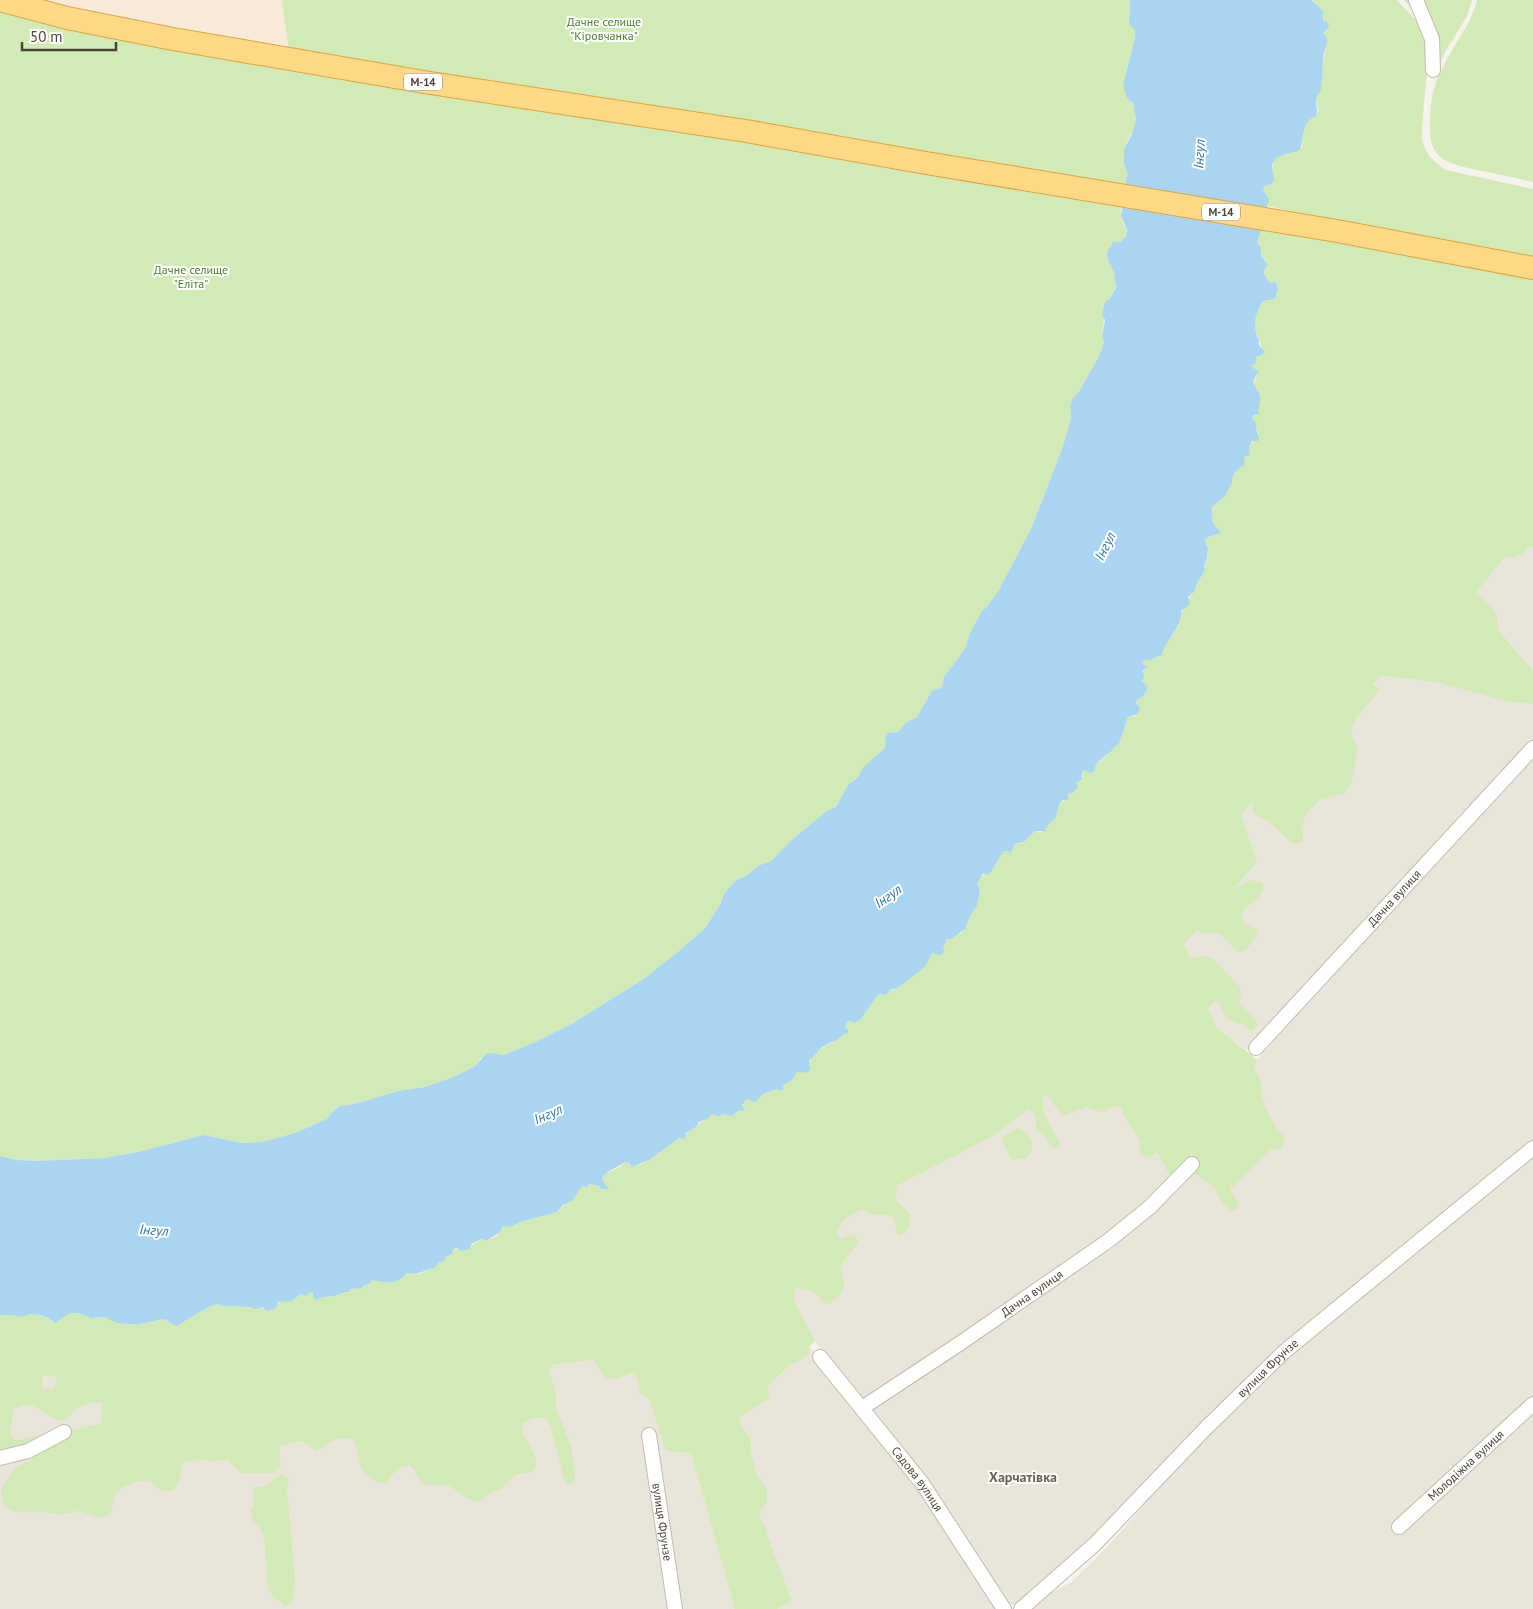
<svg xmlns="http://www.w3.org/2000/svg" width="1533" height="1609" viewBox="0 0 1533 1609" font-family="'PT Sans',sans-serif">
  <rect width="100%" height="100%" fill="#f6f3ec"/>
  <g fill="#eae5da">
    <path d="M1519 540 1533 548V671L1472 598Z"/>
    <path d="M1381 676 1436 682 1533 704V746L1308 989 1246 1050 1215 1027 1184 944 1257 862 1240 814Z"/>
    <path d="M1533 756V1143L1286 1352 1052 1586 1010 1606 870 1411 873 1404 1111 1249 1195 1174 1281 1138 1250 1080 1257 1060Z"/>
    <path d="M1096 1058 1132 1106 1175 1185 1108 1245 869 1400 860 1399 856 1396 815 1341 794 1300 796 1285 828 1231 859 1206 993 1136Z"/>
    <path d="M1533 1153V1609H1027L1035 1602 1073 1581 1108 1546 1210 1431 1291 1355Z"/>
    <path d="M810 1347 866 1420 920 1484 1002 1609H777L792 1601 724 1428 770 1398 768 1386Z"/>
    <path d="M634 1354 691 1453 735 1609H0V1373L103 1381 101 1461 357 1431 519 1424 547 1366Z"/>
  </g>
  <path fill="#f7ead8" d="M19 0H282L289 52Z"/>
  <g fill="#d2eab5" fill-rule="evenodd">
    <path d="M282 0H1130L1129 18 1135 31V38L1124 80C1124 96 1135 102 1136 117 1137 129 1126 139 1124 150 1122 160 1129 165 1128 173 1128 177 1126 181 1125 184L289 52Z"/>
    <path d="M1312 0H1397C1406 11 1422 23 1425 37 1431 63 1424 91 1423 118 1422 128 1420 138 1425 148 1429 158 1437 164 1446 170L1533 189V258L1266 206 1268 199 1263 190 1265 186 1271 184C1274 172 1270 164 1279 155H1286L1302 148 1304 127 1309 119 1316 116 1318 110 1316 98 1320 90 1327 38 1323 34C1325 29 1328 29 1328 23 1320 20 1320 7 1312 0Z"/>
    <path d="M1404 0H1472L1467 16 1445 52 1432 79 1433 58 1415 12Z"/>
    <path d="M1477 0H1533V182C1516 178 1498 174 1481 171 1446 163 1427 161 1430 119 1431 91 1436 79 1450 54 1460 36 1472 21 1477 0Z"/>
    <path d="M0 7 1122 204C1121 207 1120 212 1121 216 1123 229 1132 229 1121 242H1113L1107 257C1116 271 1121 290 1106 301L1102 336 1104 343 1092 371 1079 393 1073 398 1070 406 1071 419 1063 446 1032 527 999 590 987 607 982 611 971 631 964 650 944 677 942 687 932 691 917 717 905 723 898 732H894L886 747 858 777 853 780 834 808 827 811 795 837 771 861 760 865 746 876 736 880 724 894 720 905 705 928 679 951 645 978 602 1005 573 1023 533 1043 504 1055 491 1053 481 1058 474 1067 451 1078 425 1087 398 1091 355 1104 340 1106 332 1112 327 1119 295 1133 262 1142 241 1143 204 1135 138 1152 105 1158 35 1161 17 1160 0 1156Z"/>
    <path d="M1260 227 1533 278V548L1529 546C1524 554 1515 560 1505 557L1476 593C1487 602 1501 612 1497 628L1533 671V704L1506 701 1436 682 1381 676 1373 684 1379 689 1377 694 1356 717 1352 729 1353 740 1357 745 1356 762 1351 784 1344 793 1319 800 1306 814 1302 826 1303 840 1300 843H1292L1268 821 1255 815 1252 809 1254 801 1241 814 1257 862 1235 887H1239L1249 880 1263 883C1266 900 1246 902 1241 915L1244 923 1257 930V936L1245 951 1238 952 1219 933C1212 932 1203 937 1197 930L1184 944 1190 958 1206 956 1214 960 1240 987 1241 994 1239 1004 1255 1018 1258 1025 1251 1031 1244 1025 1229 1020 1225 1017 1219 1002 1215 1001 1208 1008 1216 1027 1257 1060 1254 1069C1262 1079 1260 1083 1262 1095 1265 1110 1273 1125 1284 1136 1284 1145 1280 1152 1270 1150L1230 1189 1239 1204 1238 1207 1235 1210 1231 1211 1223 1203 1214 1188 1195 1174 1177 1189 1157 1152 1149 1158 1140 1153 1139 1140 1119 1106C1101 1107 1112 1118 1087 1107L1065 1115 1061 1114 1047 1095 1043 1098C1040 1113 1054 1131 1060 1143L1059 1147 1056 1149 1050 1146 1042 1133 1035 1130C1037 1122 1037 1113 1029 1109L993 1136 897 1186 896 1200 911 1215C909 1224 909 1231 900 1235L897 1234 894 1218 891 1215H872L862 1209 859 1210 843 1220 836 1233 841 1239 852 1235 857 1238 858 1244C852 1251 841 1261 841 1271 842 1276 845 1280 844 1286 843 1292 840 1295 836 1299 823 1310 823 1300 815 1293 810 1289 802 1288 796 1288L794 1300 815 1341 810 1346 808 1355 796 1363 791 1364 768 1386 770 1398 739 1418 741 1426 751 1438 750 1448 753 1461 758 1477 765 1486 767 1493 766 1504 759 1512 760 1518 765 1526 768 1538 792 1601 777 1609H735L691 1453 666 1451 649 1398 640 1394 639 1384 635 1374 629 1373C621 1378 616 1380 606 1378L593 1360 553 1365 549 1370 556 1394V1411L560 1417 571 1447 575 1474 574 1482 569 1484 566 1483 563 1476 550 1425 545 1418H535L523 1422C516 1440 545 1453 533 1472L516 1474 501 1489 489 1494 481 1501C466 1503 459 1489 446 1485 439 1483 429 1488 423 1483 417 1479 417 1469 409 1465 397 1467 393 1472 388 1483 381 1484 376 1482 370 1478 354 1466 363 1452 352 1439 333 1435 331 1443 316 1451L302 1441 279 1446 281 1465 273 1473H241L228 1460 209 1461 206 1459 182 1463C180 1484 176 1501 152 1485V1482C142 1477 120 1486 115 1496 112 1501 114 1509 109 1514 99 1522 86 1511 76 1511 72 1512 68 1514 65 1514 56 1515 47 1512 38 1512 28 1511 17 1515 8 1508 1 1503 2 1495 1 1488L14 1469 57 1444 73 1430 102 1423V1403C93 1403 82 1403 75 1410 70 1414 69 1419 63 1421 44 1418 35 1396 14 1409L10 1432 14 1439 20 1440 39 1435 43 1440 0 1457V1315H11L22 1317 30 1314 40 1315 44 1316 52 1322 57 1321 70 1313H78L98 1318 105 1317 128 1324H140L164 1319 176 1326C190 1319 202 1309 217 1304L223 1306 266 1308 276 1306 281 1301H292L301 1294 313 1292 320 1298 347 1292 350 1289 363 1287 364 1285 373 1280 393 1282 402 1278 406 1273C423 1279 430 1265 444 1260L446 1256 452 1254 453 1249H466L481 1239 487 1241 498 1235 502 1226 511 1227 520 1222 557 1212C566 1203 575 1195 582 1185L588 1188 590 1184 599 1186 601 1189H608L602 1179 606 1173 620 1167 625 1162 629 1163 630 1166C650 1168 667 1139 682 1138 691 1128 702 1123 712 1114L718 1117 722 1114 730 1116 745 1109 742 1105 747 1099 753 1101 763 1094 777 1089 781 1091 784 1090 782 1086 792 1080 797 1071 805 1073C811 1055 819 1048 835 1041 840 1039 844 1033 848 1030L845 1027 847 1021H850L854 1023 861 1019 877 996 897 988 921 969 932 953 945 951 943 947 947 939 962 933 967 925 971 914 977 906 980 890 977 883C980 875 987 875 992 869 996 864 998 857 1004 851L1010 852 1015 844 1023 843 1035 831 1041 832 1055 817 1060 803 1066 800 1067 794 1071 793 1077 788 1076 781H1081L1083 777 1082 772 1084 770 1092 773C1098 759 1110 755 1114 746L1119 744 1128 717 1136 716 1137 700C1144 696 1146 695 1148 687L1141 681 1144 669H1148L1143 663 1144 660H1150L1162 655C1165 639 1184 627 1181 610L1184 609C1190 595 1212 562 1208 548 1208 545 1206 544 1205 541L1208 537 1217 535 1219 530 1214 528 1211 516 1212 507C1216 503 1221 501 1224 496 1231 487 1231 471 1243 466L1244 457 1253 441H1256C1260 433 1256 425 1252 418L1254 415 1257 416 1253 385 1257 375 1251 366 1257 362 1256 357 1262 355 1265 352C1260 346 1261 344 1259 338 1258 336 1255 334 1255 331 1253 322 1258 309 1263 301 1266 300 1269 301 1271 300 1279 297 1278 288 1276 282L1270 283 1263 272 1268 265 1261 256V247L1257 243ZM42 1376 57 1377 54 1388 45 1390 42 1387Z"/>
    <path d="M1019 1128C1031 1135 1037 1146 1027 1158L1012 1160 1002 1141 1004 1135Z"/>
    <path d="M280 1475C291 1475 289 1482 287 1491L295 1579 293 1599 290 1604 285 1606 274 1597 268 1589 264 1537 259 1527 252 1520 251 1510 254 1503 253 1493 255 1488 266 1485Z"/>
  </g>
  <path fill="#a9d4f2" d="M1130 0H1311L1323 11V20L1328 23 1329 27 1323 33 1327 38C1328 44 1325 48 1324 53 1322 65 1323 78 1321 89 1320 93 1316 96 1316 100 1316 107 1318 110 1316 116 1300 123 1305 137 1300 150L1277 157 1272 165 1274 180 1271 184 1265 186 1263 190 1269 199 1257 243 1261 247V256L1268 265 1263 272 1270 283 1276 282 1278 289 1275 299 1263 301C1256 312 1251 328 1259 339V345L1265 352 1262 355 1256 357 1257 362 1251 366 1259 372C1246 387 1260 386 1260 398 1260 404 1258 410 1258 415H1254L1252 418 1256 423 1257 433 1259 438 1258 441H1252L1249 448 1250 455 1244 457 1245 465C1238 467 1231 476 1232 483L1224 497 1212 507C1211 517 1212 526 1220 531L1219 534 1208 537 1205 541 1208 548 1207 559 1204 567 1205 570 1196 585 1194 592 1188 597 1190 603 1186 608 1181 610C1184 625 1165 640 1162 655L1150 660H1144L1143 664 1149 668 1144 669 1143 671 1144 678 1141 681 1148 686C1146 695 1144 696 1137 700L1136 704 1140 707 1138 714 1128 717 1119 744C1113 746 1114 749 1110 752 1102 758 1095 763 1094 772L1090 773 1084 770 1082 772V780L1076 782 1078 787 1072 793 1067 794 1069 800H1063C1056 805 1059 812 1055 818 1050 823 1047 824 1045 831H1035L1024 842 1015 844 1011 852 1004 851C997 859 995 868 988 875L983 874 977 883 980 890 977 906 971 914 965 929 951 939H947L943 947 945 951 941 955 932 953 925 967 897 988 890 990 886 995 880 994 877 996 861 1019 854 1023 850 1021H847L845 1027 848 1030V1033L844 1034 836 1041 831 1042 822 1047 809 1061 810 1070 805 1073 797 1072 792 1080 782 1086 784 1090 781 1091 777 1089 763 1094 755 1102 747 1099 742 1105 745 1110 739 1111 731 1116 722 1114 719 1117 712 1114 707 1119 699 1122 697 1126 686 1133 685 1139 679 1138 649 1160 632 1167 629 1163 625 1162C617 1169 605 1170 602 1179L606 1186 609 1187 608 1189H601L599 1186 590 1184 587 1188 582 1185 573 1200 563 1205 557 1212 520 1222 511 1227 502 1226C503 1234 493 1235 487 1241L481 1239 471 1244 470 1249 461 1251 457 1248 453 1249 452 1254 446 1256 444 1261 438 1263 435 1268C424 1269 417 1277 406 1273 399 1285 385 1283 373 1280L369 1284 364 1285 362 1288 350 1289 348 1292C343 1292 341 1294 337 1295 329 1298 323 1295 317 1300L313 1298V1292L308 1293 306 1296 301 1294 292 1301 278 1302 276 1308 267 1311 263 1307 255 1309 251 1307 223 1306 217 1304C202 1309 190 1319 176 1326L164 1319 140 1324H129L118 1323 105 1317 92 1318 78 1313H70L55 1323 44 1316 40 1315 30 1314 22 1317 11 1315H0V1156L17 1160 35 1161 105 1158 138 1152 204 1135 241 1143 262 1142 295 1133 327 1119 332 1112 340 1106 355 1104 398 1091 425 1087 451 1078 474 1067 486 1054 491 1053 504 1055 533 1043 573 1023 602 1005 645 978 679 951 705 928 720 905 724 894 736 880 746 876 760 865 771 861 795 837 827 811 834 808 837 805 848 785 858 777 863 768 886 747 885 739 888 733 898 732 905 723 917 717 932 691 942 687 944 677 964 650 971 631 982 611 987 607 999 590 1032 527 1063 446 1071 419 1070 406 1073 398 1079 392 1098 358 1104 343 1102 336 1105 320 1102 315 1104 306 1106 301 1111 297 1116 287 1114 272 1107 257V252L1113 242H1121L1126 236 1127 230 1121 216 1126 179 1128 174 1124 163V149L1132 134 1136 119 1133 103 1127 98 1123 85 1135 38V31L1129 23Z"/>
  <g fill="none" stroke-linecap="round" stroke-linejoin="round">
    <defs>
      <g id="minor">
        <path d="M1416 0 1432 39 1433 70"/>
        <path id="s1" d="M1256 1048 1533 748"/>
        <path id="s2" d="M820 1357 922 1483 1004 1609"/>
        <path id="s3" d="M862 1408 959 1344 1108 1241 1150 1207 1192 1164"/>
        <path id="s4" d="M649 1435 675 1609"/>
        <path d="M0 1458 28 1451 64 1432"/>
        <path id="s5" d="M1399 1527 1533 1404"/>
        <path id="s6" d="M1021 1609 1095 1544 1206 1428 1285 1351 1533 1148"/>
      </g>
      <path id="trunk" d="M0 0 67 18 173 39 424 82 746 131 926 163 1337 231 1533 268"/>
    </defs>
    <use href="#minor" stroke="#c2bbae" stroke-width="16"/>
    <use href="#trunk" stroke="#e0a43c" stroke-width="24"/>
    <use href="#minor" stroke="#fff" stroke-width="14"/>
    <use href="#trunk" stroke="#ffd985" stroke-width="22"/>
  </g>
  <g text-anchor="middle" stroke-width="4" stroke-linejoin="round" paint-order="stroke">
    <g fill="#fff" stroke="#817c74" stroke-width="1">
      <rect x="404" y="73.5" width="38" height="17" rx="4"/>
      <rect x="1202" y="203.5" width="38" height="17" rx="4"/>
    </g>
    <g font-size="11" font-weight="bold" fill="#4b4439">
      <text x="423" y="86">М-14</text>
      <text x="1221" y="216">М-14</text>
    </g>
    <g font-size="12" fill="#4a7f2a" stroke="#fff">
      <text x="604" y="26">Дачне селище<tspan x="604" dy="14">"Кіровчанка"</tspan></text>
      <text x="191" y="274">Дачне селище<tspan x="191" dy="14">"Еліта"</tspan></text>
    </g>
    <g font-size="12" fill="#4b4439" stroke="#fff">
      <text dy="4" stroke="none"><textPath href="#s1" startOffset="204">Дачна вулиця</textPath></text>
      <text dy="4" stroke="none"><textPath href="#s3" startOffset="205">Дачна вулиця</textPath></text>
      <text dy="4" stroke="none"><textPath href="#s6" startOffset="345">вулиця Фрунзе</textPath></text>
      <text dy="4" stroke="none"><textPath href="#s5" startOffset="91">Молодіжна вулиця</textPath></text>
      <text dy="4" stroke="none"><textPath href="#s2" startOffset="156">Садова вулиця</textPath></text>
      <text dy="4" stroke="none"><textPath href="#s4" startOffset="88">вулиця Фрунзе</textPath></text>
    </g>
    <g font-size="14" font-style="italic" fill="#2e7ab2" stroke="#fff">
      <text transform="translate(1199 154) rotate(-87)" y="5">Інгул</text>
      <text transform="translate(1105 546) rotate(-63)" y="5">Інгул</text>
      <text transform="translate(888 896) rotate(-35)" y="5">Інгул</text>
      <text transform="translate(548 1114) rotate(-24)" y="5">Інгул</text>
      <text transform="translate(154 1230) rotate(4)" y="5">Інгул</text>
    </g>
    <g font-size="14" font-weight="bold" fill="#6e6250" stroke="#fff">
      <text x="1023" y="1482">Харчатівка</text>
    </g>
  </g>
  <path d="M22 42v8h94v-8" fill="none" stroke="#4b4439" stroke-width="2.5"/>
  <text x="30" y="42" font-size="15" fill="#4b4439" stroke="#ffffff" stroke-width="4" paint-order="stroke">50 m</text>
</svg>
